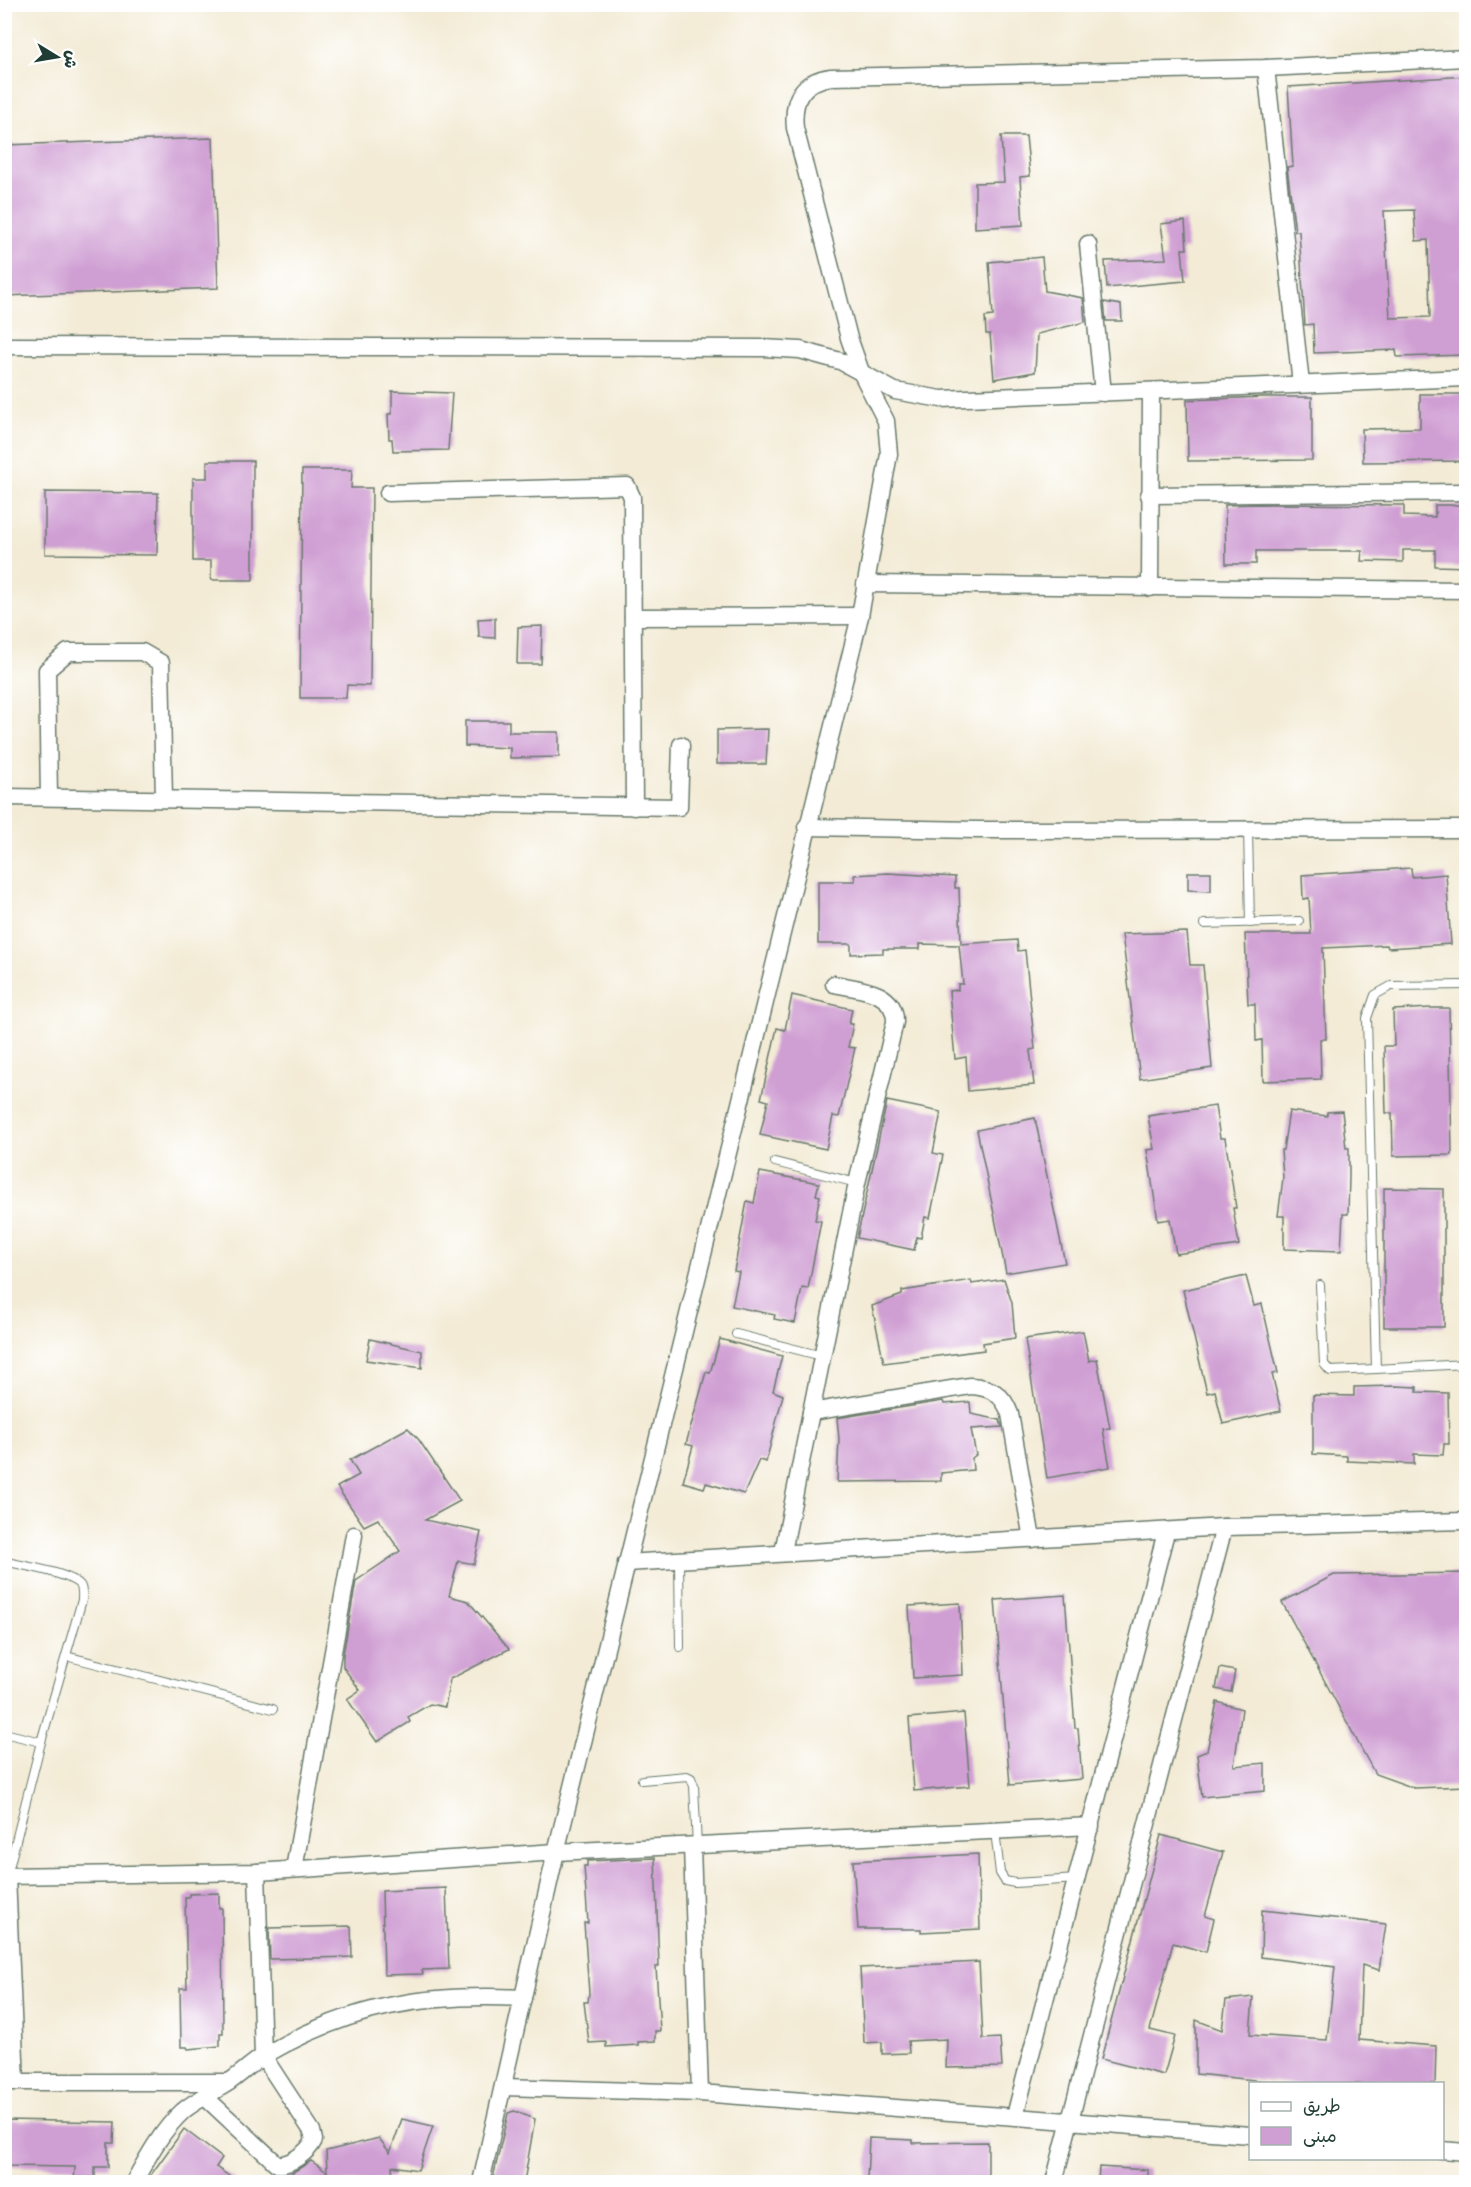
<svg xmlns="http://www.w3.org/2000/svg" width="1471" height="2187" viewBox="0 0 1471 2187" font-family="Itim,'Playpen Sans Arabic',sans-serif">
  <rect width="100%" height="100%" fill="#fff"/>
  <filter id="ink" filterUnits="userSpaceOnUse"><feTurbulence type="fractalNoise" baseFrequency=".0167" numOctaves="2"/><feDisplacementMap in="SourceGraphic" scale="12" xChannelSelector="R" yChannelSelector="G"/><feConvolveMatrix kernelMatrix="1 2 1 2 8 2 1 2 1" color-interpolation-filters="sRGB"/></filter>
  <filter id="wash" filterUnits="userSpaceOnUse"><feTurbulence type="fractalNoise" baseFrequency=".008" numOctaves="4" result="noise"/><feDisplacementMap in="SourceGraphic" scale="24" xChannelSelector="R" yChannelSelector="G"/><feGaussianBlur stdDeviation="1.35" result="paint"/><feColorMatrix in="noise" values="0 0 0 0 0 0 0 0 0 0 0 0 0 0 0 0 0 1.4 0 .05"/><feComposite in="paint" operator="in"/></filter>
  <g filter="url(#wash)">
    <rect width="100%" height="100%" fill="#f3ebd5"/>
    <g id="blocks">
      <g fill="#cf9ed3" fill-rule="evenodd">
        <path d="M1467 76V355L1397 357 1396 350 1314 353 1313 324 1305 325 1299 231H1295L1287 167 1293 166 1288 87ZM1414 210 1416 241 1428 240 1430 317 1390 318 1384 211Z"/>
        <path d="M1001 136H1026L1030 176 1020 177 1023 225 975 228V183L1004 182Z"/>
        <path d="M213 138 218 288 4 296V145Z"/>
        <path d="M1185 221 1187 249H1182L1185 281 1107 288 1105 261 1166 259 1161 224Z"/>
        <path d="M1042 257 1045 291 1083 298 1085 322 1037 334 1035 372 994 379 990 334H986L985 317 993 316 989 262Z"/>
        <path d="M1104 302 1121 305 1122 321H1106Z"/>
        <path d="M392 391 452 393 448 450 393 451 392 439H389L388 414H392Z"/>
        <path d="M1420 394H1467V461L1363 462 1362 429 1420 428Z"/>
        <path d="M1263 397H1312V460L1188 461 1187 400Z"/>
        <path d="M207 461H253V580H211V561H193V478H207Z"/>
        <path d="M302 470H352L351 488H372L370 686 347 685 346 698H300Z"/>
        <path d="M45 492 158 493 157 555 45 554Z"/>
        <path d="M1255 504 1404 505V516L1435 517V505H1467V567L1435 566V550H1403V562L1361 561 1362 551H1256V564H1226L1225 505Z"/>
        <path d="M495 618V638L479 637 478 619Z"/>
        <path d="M542 626 541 664H517L518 627Z"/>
        <path d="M465 721H509V732H559V757L510 758V748L465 746Z"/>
        <path d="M768 729 766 764H717V730Z"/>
        <path d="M1411 868 1412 877 1446 874 1451 944 1388 948 1387 945 1323 948 1326 1039H1320L1321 1079 1263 1081 1262 1040 1256 1041 1255 1004H1248L1245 934H1311L1309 898 1303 899 1302 875Z"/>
        <path d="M1188 872H1211V891L1188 890Z"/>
        <path d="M888 873 955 877V888H959L961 944 1017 940 1018 951 1025 950 1035 1049 1030 1050 1034 1085 968 1091 966 1057 955 1059 949 991 958 990V984H963L959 945 920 944V949H883V953L851 954V944H818V881H855L854 875Z"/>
        <path d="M1187 932 1190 965H1203L1212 1068 1140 1079 1122 934Z"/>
        <path d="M792 995 852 1009 849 1024H853L848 1047 855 1048 839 1117 833 1116 826 1149 760 1135 768 1101 761 1099 777 1028 785 1030Z"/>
        <path d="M1431 1008H1449L1452 1155 1393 1156 1392 1113H1386L1384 1046H1394L1393 1010Z"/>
        <path d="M887 1101 941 1112 933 1153 943 1155 930 1218 925 1217 921 1238 917 1237 914 1250 857 1238Z"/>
        <path d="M1215 1106 1220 1138H1225L1236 1208H1233L1239 1245 1176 1254 1170 1219 1158 1221 1147 1150 1154 1149 1148 1116Z"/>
        <path d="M1289 1111 1327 1116V1112L1342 1111 1346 1148H1349V1177L1348 1214H1343L1341 1251 1284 1249V1216H1278L1283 1178 1281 1150H1283Z"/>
        <path d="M1035 1118 1065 1263 1006 1273 977 1130Z"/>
        <path d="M760 1172 819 1183 816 1195 820 1196 815 1220 821 1221 808 1289 802 1288 795 1323 774 1319 775 1315 732 1306 739 1272 734 1271 747 1201 754 1203Z"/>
        <path d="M1384 1188 1444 1189V1327H1384Z"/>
        <path d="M1246 1276 1254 1306 1262 1304 1278 1373 1272 1374 1281 1411 1223 1424 1215 1391 1207 1393 1183 1290Z"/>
        <path d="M1004 1279 1012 1303 1015 1338 983 1343 984 1350 884 1363 872 1306 902 1295V1291L971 1280 972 1284Z"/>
        <path d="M1083 1331 1089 1361 1097 1359 1110 1428 1103 1429 1110 1467 1047 1478 1025 1339Z"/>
        <path d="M370 1339 422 1351V1368L366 1360Z"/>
        <path d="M720 1339 782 1356 773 1391 783 1395 766 1462 759 1460 744 1494 706 1483 704 1488 683 1482 693 1446 686 1444 706 1372 710 1373Z"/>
        <path d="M1395 1386 1417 1387V1392L1448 1393 1449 1444H1444L1443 1455 1414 1454V1464L1347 1461V1456L1313 1454V1395L1354 1396V1387Z"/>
        <path d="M943 1401 944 1404 970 1402 971 1414 1000 1420 1002 1427 971 1429 976 1455 972 1458 973 1470 941 1473V1481L837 1482 839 1439 837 1418Z"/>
        <path d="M408 1428 419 1440 460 1501 425 1520 481 1532 474 1564 458 1561 449 1596 468 1601 509 1649 450 1679 445 1707 430 1704 408 1717 410 1722 377 1742 347 1699 360 1690 343 1667V1655L356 1581 400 1551 378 1519 364 1526 337 1487 359 1475 350 1460Z"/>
        <path d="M1467 1573V1786L1414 1788 1375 1774 1282 1602 1334 1575Z"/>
        <path d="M1065 1595 1075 1728H1078L1082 1779 1010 1785 995 1600Z"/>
        <path d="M960 1603 963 1675 913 1678 909 1606Z"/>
        <path d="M1220 1668 1235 1671 1231 1692 1216 1689Z"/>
        <path d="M1217 1702 1242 1709 1234 1766 1265 1763V1791L1202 1797 1197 1755 1207 1751Z"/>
        <path d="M964 1713 970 1786 914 1791 909 1718Z"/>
        <path d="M1161 1835 1223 1852 1205 1916 1214 1919 1206 1952 1173 1943 1150 2030 1175 2036 1164 2075 1101 2059Z"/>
        <path d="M978 1854 980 1929 921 1932V1929H858L853 1861Z"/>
        <path d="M655 1858 659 1966 656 1967 660 2031H655V2041L638 2042V2045L606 2047V2042L589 2043 584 2002H588L589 1993 584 1923H588L584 1866H587V1861Z"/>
        <path d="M446 1888 449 1969 422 1970 423 1974 384 1975 382 1891Z"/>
        <path d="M219 1893V1908H222L223 2033H220V2046L188 2049 187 2047H181L180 1988H187L185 1897H189V1894Z"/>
        <path d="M1262 1910 1386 1924 1379 1970 1362 1965 1359 2040 1436 2046 1435 2084H1293L1196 2074V2020L1222 2030 1226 2000 1253 1997 1250 2035 1327 2040 1335 1967 1261 1957Z"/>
        <path d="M351 1926 352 1957 270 1959 269 1928Z"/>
        <path d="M979 1962 983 2039 1000 2038 1002 2067 946 2068 947 2039 908 2041 909 2053 882 2054V2042L864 2043 860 1968Z"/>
        <path d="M514 2111 535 2119 524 2182H492L508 2113Z"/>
        <path d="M402 2119 433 2126 418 2170 392 2166 393 2177 370 2182H277L311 2161 327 2172 326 2151 379 2138 390 2153Z"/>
        <path d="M4 2120 115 2122 114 2143H108V2167H95V2182H74L75 2167 4 2166Z"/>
        <path d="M184 2129 222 2158 216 2167 238 2182H160L150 2176Z"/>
        <path d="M869 2138 913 2140V2143L988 2142V2182H946L945 2179H901V2182H883V2180L867 2179Z"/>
        <path d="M1099 2167 1148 2170V2182H1098Z"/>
      </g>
    </g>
  </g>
  <g filter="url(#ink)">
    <use href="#blocks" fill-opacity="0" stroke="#697a6c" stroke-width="1.5"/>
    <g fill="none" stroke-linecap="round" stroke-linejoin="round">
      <defs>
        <g id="lane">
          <path d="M1248 829 1250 923"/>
          <path d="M1204 924 1299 921"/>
          <path d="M1466 985 1391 986 1375 995 1367 1018 1376 1369 1466 1364"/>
          <path d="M775 1162 857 1183"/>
          <path d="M1320 1285 1324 1364 1330 1371 1376 1369"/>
          <path d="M736 1334 822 1356"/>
          <path d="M679 1560 680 1647"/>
          <path d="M4 1561C22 1566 68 1572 80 1585 83 1589 82 1595 82 1600L41 1742"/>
          <path d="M66 1656 273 1709"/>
          <path d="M4 1733 41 1742 7 1876"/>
          <path d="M642 1780 687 1776 691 1778 694 1786 697 1846"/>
          <path d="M995 1831 1000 1873 1005 1881 1015 1883 1077 1879"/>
        </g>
        <g id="street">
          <path d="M1266 68 1301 384"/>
          <path d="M1088 244 1103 393"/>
          <path d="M4 346 763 348 800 350 840 361 895 391 941 399 1466 378"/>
          <path d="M388 493 627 486 632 497 634 807"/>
          <path d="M1149 495 1466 492"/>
          <path d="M865 584 1466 590"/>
          <path d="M1150 588 1151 391"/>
          <path d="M633 617 860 616"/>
          <path d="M4 797 679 807 681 745"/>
          <path d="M49 797 47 670 68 652H142L161 663 164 799"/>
          <path d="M806 827 979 830 1466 829"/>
          <path d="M811 1412 970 1386C991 1387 1003 1394 1010 1414L1032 1539"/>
          <path d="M783 1552 857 1183 895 1022C896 990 858 989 834 984"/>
          <path d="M626 1563 1224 1527 1466 1521"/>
          <path d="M692 1846 700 2093"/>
          <path d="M294 1869 354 1535"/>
          <path d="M4 1876 257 1872 556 1852 1091 1826"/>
          <path d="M7 1876 16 2082"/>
          <path d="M4 2082H229"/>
          <path d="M503 2087 700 2093 1250 2135"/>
          <path d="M205 2097 277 2164C290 2166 309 2151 314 2140L312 2131 263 2056 257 1872"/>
          <path d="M1015 2116 1166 1532"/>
          <path d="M1442 2150 1466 2152"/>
          <path d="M134 2182C147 2158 162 2130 183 2111 196 2100 214 2092 229 2082 241 2074 252 2063 265 2055 352 2005 425 1993 523 1998"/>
          <path d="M481 2182 556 1852 860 616 889 454 886 421 861 372 849 338 795 128C792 99 802 81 831 77L1266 68 1466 58"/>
          <path d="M1054 2182 1224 1527"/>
        </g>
      </defs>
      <use href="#lane" stroke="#697a6c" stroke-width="10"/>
      <use href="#street" stroke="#697a6c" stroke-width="19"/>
      <use href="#lane" stroke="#fff" stroke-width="8"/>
      <use href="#street" stroke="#fff" stroke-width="16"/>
    </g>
  </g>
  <rect width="1471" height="2187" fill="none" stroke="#fff" stroke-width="24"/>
  <rect x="1249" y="2082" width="195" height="78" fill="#ffffff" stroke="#a5b1ae" stroke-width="1.5"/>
  <rect x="1261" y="2102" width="30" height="9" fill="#ffffff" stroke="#a5b1ae" stroke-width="1.5"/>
  <text x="1303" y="2112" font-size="18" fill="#1f3d34">طريق</text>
  <rect x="1261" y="2127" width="30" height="18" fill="#cf9ed3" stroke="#a5b1ae" stroke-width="1.5"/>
  <text x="1303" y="2142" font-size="18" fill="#1f3d34">مبنى</text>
  <g transform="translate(57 57) rotate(101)" stroke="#ffffff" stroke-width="4.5" paint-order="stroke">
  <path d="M0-4.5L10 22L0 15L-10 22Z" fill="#1f3d34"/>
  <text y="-9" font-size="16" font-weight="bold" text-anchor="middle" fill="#1f3d34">ش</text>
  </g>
</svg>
